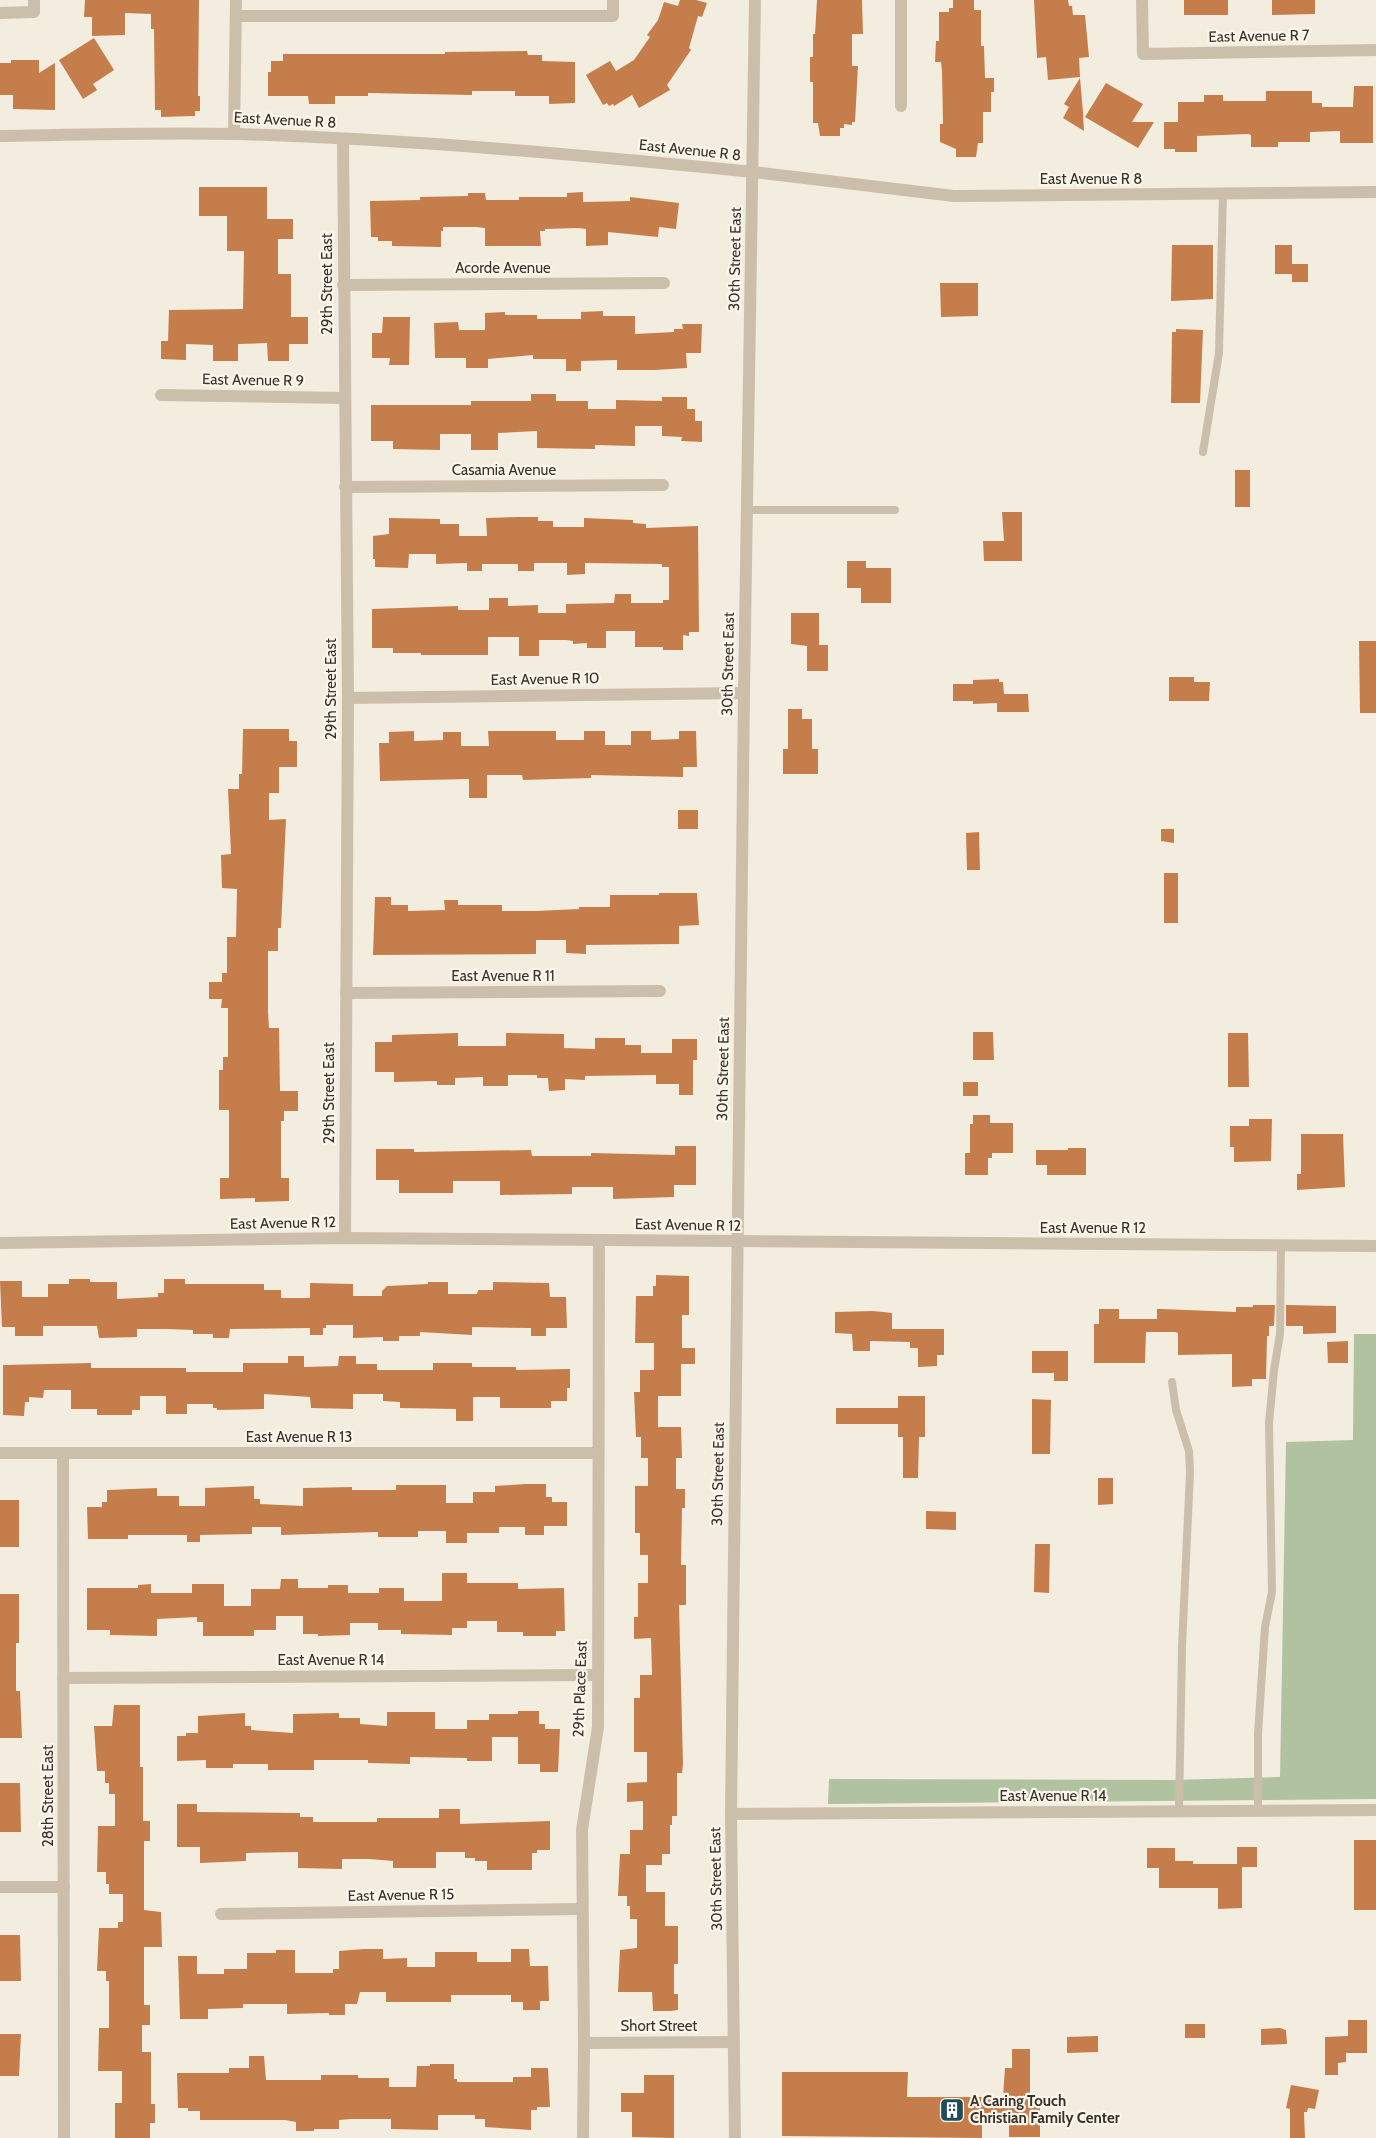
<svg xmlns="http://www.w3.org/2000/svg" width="1376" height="2138" viewBox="0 0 1376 2138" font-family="Cabin,sans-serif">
  <rect width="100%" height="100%" fill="#f3eddf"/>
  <path fill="#b0c29f" d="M1354 1334H1376V1799L828 1804 829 1779 1172 1780 1280 1777 1286 1442 1353 1440Z"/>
  <g fill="#c57e4b">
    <path d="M85 0H199L198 96H200V111H195V116L161 117V110H155L154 29H151V14L125 13V35L92 36V17H84Z"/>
    <path d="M680 0H696L707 3 702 17 698 16 689 48 691 50 667 85 670 90 639 108 632 95 614 106 613 104 609 106 607 103 603 105 586 75 610 61 616 71 634 60 650 37 647 35 658 20 664 2 678 6Z"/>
    <path d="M817 0H862L863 34H852V66H858L855 122H852V125L844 124V128H840V136H820L818 123H813V82H810V57H813V34H815Z"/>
    <path d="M953 0H974V10H981V46H984L985 78H994V92H991V112H983V143H978L976 157H956V149L940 142V124H943L942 71 941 62H935L936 41H939V12H949V8H953Z"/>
    <path d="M1034 0H1068L1069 6H1072L1073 15H1085L1089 57 1079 58 1080 77 1048 80 1046 57 1037 58Z"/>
    <rect x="1184" y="0" width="44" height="15"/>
    <path d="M1272 0H1315V14L1272 15Z"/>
    <path d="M94 38 114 70 93 84 97 90 83 99 59 60Z"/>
    <path d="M527 51 528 55H542V61L575 62V103L549 104V96H515V91H472V95L368 93V96H335V104H309L308 96H268V72H271V61H283V54H445V52Z"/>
    <path d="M11 60H39V73L55 63V110L13 109V95H0V63H11Z"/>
    <path d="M1080 78 1083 112 1084 131 1063 118 1069 107 1064 104Z"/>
    <path d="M1106 83 1143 104 1132 122H1154L1138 148 1085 117Z"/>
    <path d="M1354 86H1373V143H1340V131L1310 132V142H1278V147H1251V135L1248 134 1197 136V152H1175V149H1164V122H1178V102H1204V95H1223V101H1266V91H1312V103H1322V107H1353Z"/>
    <path d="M199 187H267V219H293V239H278V274H291V317H308V344H289V361H268L267 343 238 344V361H213V345L186 344V360L161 359V341H168L169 310 243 309 244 251H227V216H199Z"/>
    <path d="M583 192V202L630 201V197L679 203 676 229 659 227 658 237 608 232V245L586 246V229L578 228 545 229V231H540L541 246H485V228L476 227H443V231H441V247L392 246V241H378V237H371L370 201 420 200V197L468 196V193H485L486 200H519V197H567V193Z"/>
    <path d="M1172 245H1213V299L1171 301Z"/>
    <path d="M1275 245H1292V264H1308V282H1292V274H1275Z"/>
    <path d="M940 283H978V316L941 317Z"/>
    <path d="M603 311V316H635V334L674 332V329H683L682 324H702L701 353H686L687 368 655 370H617V360L581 361V371H566V359H533V355L488 359V368H466V358H435L434 323 458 322 459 330H485V313L505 312V315H537V319H581V312Z"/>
    <path d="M383 317H410L409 365H389L390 358H372V333H382Z"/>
    <path d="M1176 329 1203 330 1200 403H1171L1172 332H1176Z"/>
    <path d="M531 394H556V401H588V409H616V400L662 401V397H687V409H695V421H702V442L681 441 682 437 662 436V426H635V446L595 445V449L537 448V431L498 433V450H471V434H440V450L393 449V441H371V405H471V401H531Z"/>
    <rect x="1235" y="470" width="15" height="37"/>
    <path d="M1002 512H1022V561H984L983 541H1004Z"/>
    <path d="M518 517H538V521H553V527H584V518L633 520V523L646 524V528L698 526 699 632H689V636L683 635V650H663V647H635V631H606V648H587V643L573 644V641L566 640H539V656H519V637H488V655H421V653H393V648H372V609L458 606V610H489V598H508V606L538 605V613H566V604L614 603 615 594H631V603H663V600H669V567H662V564L585 563V574L567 575V563H534V571H518V564H482V571H467V563L436 564V554H409L408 568 375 567V559H373V536L389 534V518L440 519V524H459V536H487L486 518Z"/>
    <path d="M847 561H866V568H891V603H861V588H847Z"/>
    <path d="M791 613H819V645H828V671H807V646L791 644Z"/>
    <path d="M1359 641H1376V713H1360Z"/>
    <path d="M1169 677H1194V682H1210L1209 701H1169Z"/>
    <path d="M999 679V682H1003L1004 694H1028L1029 712H997V703L973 704V701H953V684H973V680Z"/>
    <path d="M788 709H802V719H812V749H818V774H783V749H788Z"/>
    <path d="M243 729H289V741H297V767H279V793H269V820L286 819 281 928H278V951H268V1012L269 1028H279L280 1091H298V1111H284V1121H281V1178H289V1201L255 1202V1198L220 1199V1178H229V1110H219V1070H223V1057H228V1008H221L222 999H209V982H222V973H227V937H236L237 889 222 888 221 855 231 854 228 789H239V774H242Z"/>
    <path d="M414 731V741L443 740V732H461V746H489L488 731H556V740H584V731H605V745H631V731H651V740L679 739V731H696L697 767H683V777L591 775V778L523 780 522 775H487V798H469V779L380 781 379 743H389V732Z"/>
    <rect x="678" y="810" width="20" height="19"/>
    <path d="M1161 829H1174V843L1161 841Z"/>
    <path d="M979 832 980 870H967L966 833Z"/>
    <rect x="1164" y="873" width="14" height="50"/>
    <path d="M659 893H697L699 925 679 926V944L586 945V954L566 953V940H536V954L373 955 375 897H391V905H408V911L445 910 444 900H458V905H502V911H536L579 909V907H610V895H659Z"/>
    <path d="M973 1032H993L994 1060H973Z"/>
    <path d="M458 1033V1046H506V1033L564 1034V1048L595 1049V1038H625V1045H641V1053H672V1039H697V1060H693V1095H679V1084H656V1075L585 1076V1080L565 1079V1090L549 1091 548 1078H537V1075H508V1086H483V1077L455 1078V1085H437V1081L394 1082V1072H375V1042H392V1035Z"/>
    <path d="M1228 1033H1248L1249 1087H1228Z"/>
    <rect x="963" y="1082" width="15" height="14"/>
    <path d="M973 1115H990V1123H1013V1153H992V1158H988V1175H965V1153H970V1124H973Z"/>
    <path d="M1249 1119H1272L1271 1161 1234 1162V1147H1230V1126H1249Z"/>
    <path d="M1301 1134H1343L1345 1187 1297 1190V1174H1301Z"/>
    <path d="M675 1146H696V1185H674V1197L613 1199V1187H572V1194L500 1195V1181H453V1193H399V1180H376V1149H414V1152L531 1150 532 1156H591V1153L675 1155Z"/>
    <path d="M1068 1148H1086V1175H1047V1165H1036V1150H1068Z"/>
    <path d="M656 1275 689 1276V1315H682V1348H695V1364H681V1396H658V1427H681L682 1458H676V1489H685V1508H682L681 1565H686V1605H679L683 1764 682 1773H677V1816H672V1825H670V1854H662V1865H646V1892H665V1926H678V1964H674V1994H678V2010L671 2011H653L652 1992H618L620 1950 637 1948V1919H630V1906H627V1896H618L620 1854H630V1830H643V1801L627 1802V1783L647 1782V1752H634V1698H640V1675H652L651 1638 634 1639V1617H638V1583H648V1555H640V1533H635V1486H648V1458H641V1437H636L634 1392H640V1370H654V1343H635L636 1296H653V1286H656Z"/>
    <path d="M69 1279H90V1282H117V1299L158 1297V1293H164V1279H185V1284H264V1290H281V1298H310V1283L353 1284V1296H382V1291L387 1286 428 1284V1282H448V1294H477L478 1290H493V1282L549 1283 550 1297H566L567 1328H546V1336H531V1328H528L472 1327V1335L420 1332V1336H399V1341H383V1337L353 1338V1325H326V1328H323V1335H310V1328L230 1329 229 1338H213V1334H193V1330L166 1329H137V1337L99 1338 97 1326H43V1336H15V1327H2L0 1281H22V1297H48V1284H69Z"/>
    <path d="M1253 1305H1275L1274 1326H1269V1336H1267L1266 1379H1252V1386L1232 1387V1354L1178 1355V1333L1175 1332H1146L1145 1363H1094V1324H1099V1309H1119V1319H1157V1309H1162L1236 1312V1307H1253Z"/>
    <path d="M1286 1305 1336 1306V1333L1303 1334V1326H1286Z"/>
    <path d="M873 1311 892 1313V1329H944V1355H937V1366L918 1367V1348H910V1342L870 1341V1351H853L852 1334 835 1333V1312Z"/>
    <path d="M1348 1341V1363H1328L1327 1342Z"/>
    <path d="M1032 1351H1068V1381H1054V1373H1032Z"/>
    <path d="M288 1356H304V1367L338 1366 339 1356H356V1364H377V1370H433V1363H472V1367H516V1370L570 1369V1388H567V1401H551V1408H500V1397H473V1421H456V1409L400 1408V1402L383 1401V1394H353V1409L311 1408 310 1397 264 1394V1409L217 1410V1408H213V1404H187V1414H166V1396H140V1410H132V1415H97V1409H71V1390H44L43 1398 29 1397V1402H25L24 1416 3 1415V1365L91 1363V1368H186V1372H243V1363H288Z"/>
    <path d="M898 1396H925V1437H919L918 1478H903V1437H898V1424H836V1408H898Z"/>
    <path d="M1032 1399 1051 1400 1050 1454H1032Z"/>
    <path d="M1098 1478H1113V1504L1098 1505Z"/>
    <path d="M525 1484H546V1497H552V1502H567V1526H544V1535H525V1527H499V1533H467V1543H446V1531H418V1537H378V1532L281 1535V1527H252V1534L200 1535V1542H187V1535H128V1539H88L87 1507H102V1502H107V1490L157 1488V1496H179V1506H205V1488L254 1486V1499H260V1504L303 1506V1488L352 1487V1490H396V1485H446V1503H473V1492H495V1486Z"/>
    <rect x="0" y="1500" width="19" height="47"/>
    <path d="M926 1511 956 1512V1530L926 1529Z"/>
    <path d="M1035 1544H1050L1049 1593 1034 1592Z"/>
    <path d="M442 1573H467V1583H518V1589L564 1588 565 1631H556V1636H523V1632H497V1621H467V1628H452V1635L401 1634V1630H378V1623H350V1635L318 1636V1634H303V1616H276V1630H254V1636H203V1622H197V1617L157 1619V1636L110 1635V1630H87V1588H138V1585L151 1584V1593H192V1584H224V1606H251V1589H280L281 1579H298V1588H328V1585H348V1593H379V1588H404V1601H442Z"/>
    <path d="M0 1594H19V1643H16V1691H20L22 1738H0Z"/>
    <path d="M114 1705H140V1767H143V1821H150V1841H144V1910L161 1912 162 1947H144V2005H150V2025H142V2052H151V2104H155V2123H150V2138H115V2103H122V2071H98L99 2028H109V1981H106V1971H97L99 1928H118V1922H123V1894H109V1884H106V1872H97L98 1826H115V1794H109V1783H105V1771H97L94 1726H112Z"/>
    <path d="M518 1711H539V1724H545V1729H560L558 1772H540V1764H518V1737H492V1761H467V1758L410 1757V1764L368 1763V1760H314V1770H268V1764H233V1768H206V1760L177 1761V1736H186V1733H198V1716L245 1713V1726H251V1730L293 1733V1714L339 1713V1718H360V1724L387 1726V1712H435V1729H467V1720H489V1714H518Z"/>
    <path d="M0 1783H20L21 1832H0Z"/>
    <path d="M177 1804H197V1812L300 1813V1817H313V1822H377V1818H439V1809H460V1824L550 1821V1850H537V1853H532V1870H487V1861H475V1858H465V1852H436V1868H393V1861L369 1859H342V1869L298 1868V1852L246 1853V1861L200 1863V1847H177Z"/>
    <rect x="1354" y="1840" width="22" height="70"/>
    <path d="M1237 1847H1257V1867H1242V1908L1218 1909V1888H1159V1868H1147V1848H1175V1861H1193V1864H1237Z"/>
    <path d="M0 1935H20L21 1981H0Z"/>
    <path d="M364 1949H383V1959L407 1958V1967H435V1952H477V1962H511V1949H529L530 1966H548L549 2001H540V2010H523V2002H511V1995H451V2002H386V1992H360L357 2004H345V2015H329V2013L287 2014V2004H243V2008L208 2009V2019H180L178 1956H197V1974H224V1969H247V1953H276V1950H295V1973H333V1969H339V1951Z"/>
    <path d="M1348 2020H1367V2053H1346V2062L1338 2063V2075H1325V2037L1348 2036Z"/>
    <rect x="1185" y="2024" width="20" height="14"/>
    <path d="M1280 2028 1286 2030 1287 2044 1261 2045V2029Z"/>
    <path d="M0 2034H21L19 2076H0Z"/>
    <path d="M1098 2036V2052L1067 2053V2037Z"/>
    <path d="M1012 2049H1030V2096H1040V2137H1009V2118H982V2138L782 2136V2072H908L907 2097H1003L1005 2068H1012Z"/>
    <path d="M249 2056H264L266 2080H321V2075H358V2078H389V2087H416L417 2066H430V2064H454V2079H457V2082H513V2077H531V2068H548L550 2107H537V2110H531V2130L485 2127V2119H475V2115H438V2130L391 2129V2119H351L339 2120V2129H314V2131H296V2122L285 2120H200V2111H188V2108H178L177 2073H229V2068H249Z"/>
    <path d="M644 2075H674V2138L632 2137V2112H621V2093H644Z"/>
    <path d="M1291 2085 1319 2090 1315 2109 1308 2108 1307 2112H1304L1305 2138H1290V2109L1286 2108Z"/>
  </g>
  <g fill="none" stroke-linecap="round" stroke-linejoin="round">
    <g stroke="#cbbfab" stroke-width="8">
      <path d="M1203 452 1219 353 1223 194"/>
      <path d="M747 510H895"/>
      <path d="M1172 1382 1176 1410 1189 1451 1190 1472 1182 1647 1179 1811"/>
      <path d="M1258 1811V1734L1265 1627 1272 1592 1269 1423 1274 1370 1280 1334 1281 1245"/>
    </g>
    <g stroke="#cbbfab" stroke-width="12">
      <path d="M1142 0 1143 54 1376 50"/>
      <path d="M0 13 34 12V0"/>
      <path d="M236 16H613V0"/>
      <path d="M901 106V0"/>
      <path d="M234 134 236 0"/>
      <path d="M0 136C78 135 157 132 235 134 408 139 581 155 753 172"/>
      <path d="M343 139 348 698 345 1238"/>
      <path d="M343 285 664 283"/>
      <path d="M161 395 344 398"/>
      <path d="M345 487 663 485"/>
      <path d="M348 698 744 693"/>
      <path d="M346 993 660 991"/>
      <path d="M0 1243 345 1238 1376 1246"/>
      <path d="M0 1453H598"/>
      <path d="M63 1454 64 2138"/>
      <path d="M63 1678 598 1675"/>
      <path d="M731 1814 1376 1810"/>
      <path d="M0 1887H64"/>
      <path d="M221 1914 581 1909"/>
      <path d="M584 2043 733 2042"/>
      <path d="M583 2138 584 2043 582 1830 598 1727 599 1240"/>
    </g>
    <g stroke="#cbbfab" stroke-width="12">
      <path d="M753 172 954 196 1376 192"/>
      <path d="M735 2138 731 1814 744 693 755 0"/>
    </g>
  </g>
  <defs>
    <symbol id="building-square" viewBox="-11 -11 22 22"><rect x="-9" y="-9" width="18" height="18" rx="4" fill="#1f4c5a" stroke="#faf6ec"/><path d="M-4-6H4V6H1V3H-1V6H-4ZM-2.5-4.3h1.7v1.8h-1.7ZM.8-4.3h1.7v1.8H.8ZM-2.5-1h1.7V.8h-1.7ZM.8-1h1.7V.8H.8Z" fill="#fff"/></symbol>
  </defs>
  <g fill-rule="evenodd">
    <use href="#building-square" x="938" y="2096" width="28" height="28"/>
  </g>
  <g text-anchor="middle" stroke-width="4.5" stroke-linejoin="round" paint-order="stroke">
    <g font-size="15" fill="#39312a" stroke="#faf6ec">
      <text transform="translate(1259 36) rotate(-1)" y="5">East Avenue R 7</text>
      <text transform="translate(285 120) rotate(3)" y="5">East Avenue R 8</text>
      <text transform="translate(690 150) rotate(6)" y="5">East Avenue R 8</text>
      <text x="1091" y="184">East Avenue R 8</text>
      <text transform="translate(735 259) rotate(-89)" y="5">30th Street East</text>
      <text x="503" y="273">Acorde Avenue</text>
      <text transform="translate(327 284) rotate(-90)" y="5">29th Street East</text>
      <text transform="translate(253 380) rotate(1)" y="5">East Avenue R 9</text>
      <text x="504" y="475">Casamia Avenue</text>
      <text transform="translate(728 664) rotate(-89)" y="5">30th Street East</text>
      <text transform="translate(545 679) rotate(-1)" y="5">East Avenue R 10</text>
      <text transform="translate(331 689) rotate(-90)" y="5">29th Street East</text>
      <text x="503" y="981">East Avenue R 11</text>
      <text transform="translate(723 1069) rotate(-89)" y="5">30th Street East</text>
      <text transform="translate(329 1093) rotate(-90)" y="5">29th Street East</text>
      <text transform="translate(283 1223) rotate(-1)" y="5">East Avenue R 12</text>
      <text transform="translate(688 1225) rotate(1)" y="5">East Avenue R 12</text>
      <text x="1093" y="1233">East Avenue R 12</text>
      <text x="299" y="1442">East Avenue R 13</text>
      <text transform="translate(718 1474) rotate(-89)" y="5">30th Street East</text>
      <text x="331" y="1665">East Avenue R 14</text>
      <text transform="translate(580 1689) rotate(-88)" y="5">29th Place East</text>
      <text transform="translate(48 1796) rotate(-90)" y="5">28th Street East</text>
      <text x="1053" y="1801">East Avenue R 14</text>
      <text transform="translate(716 1879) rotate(-91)" y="5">30th Street East</text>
      <text transform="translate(401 1895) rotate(-1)" y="5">East Avenue R 15</text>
      <text x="659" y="2031">Short Street</text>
    </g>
    <g font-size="15" font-weight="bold" fill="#39312a" stroke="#faf6ec" text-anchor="start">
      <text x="970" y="2106">A Caring Touch<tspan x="970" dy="17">Christian Family Center</tspan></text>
    </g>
  </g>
</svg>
